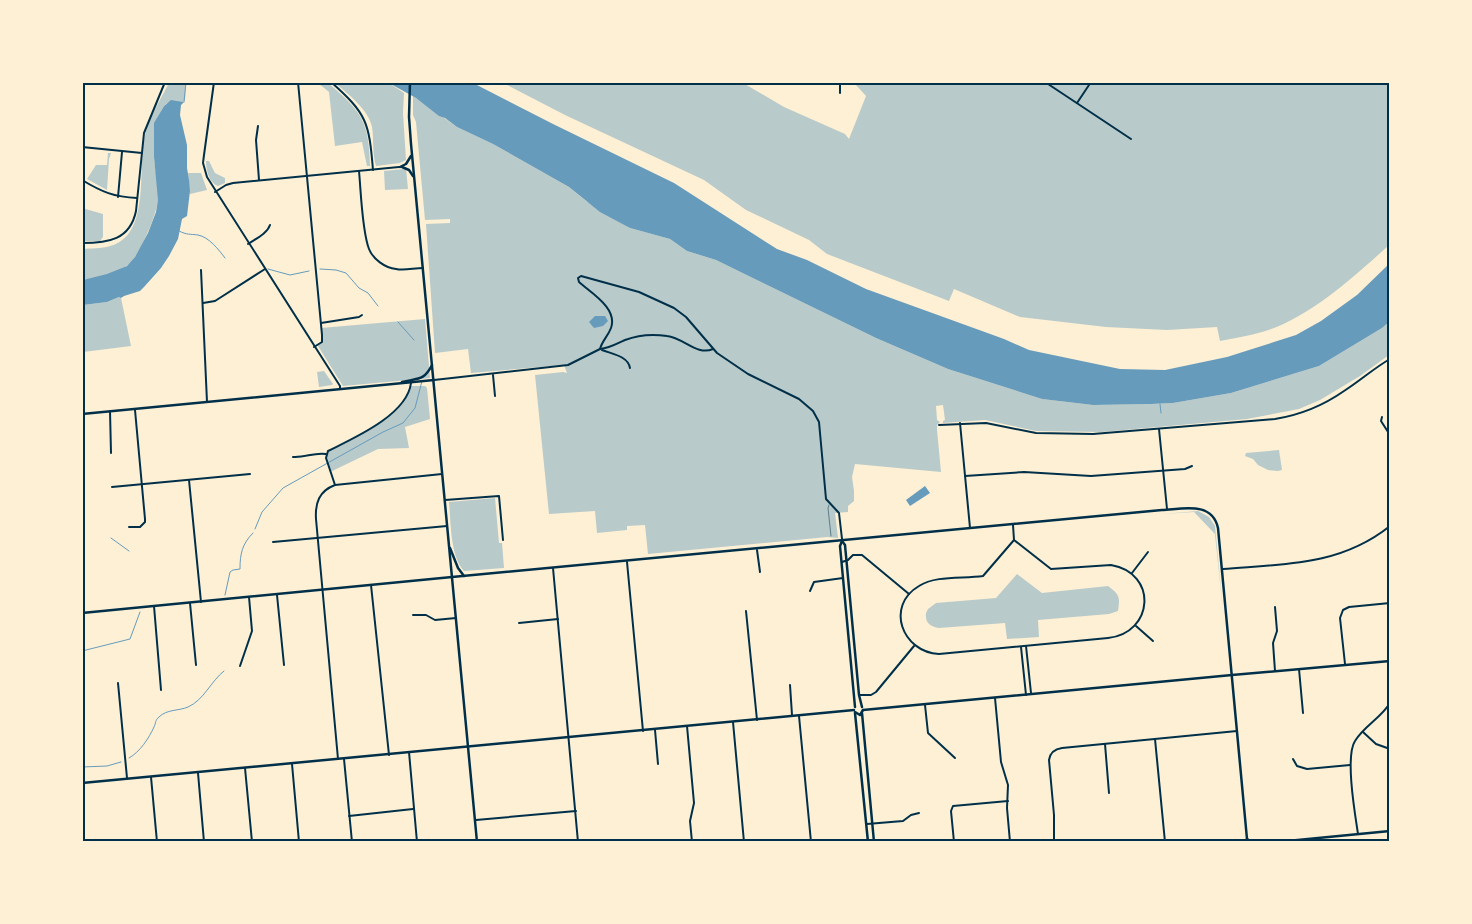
<svg xmlns="http://www.w3.org/2000/svg" width="1472" height="924" viewBox="0 0 1472 924" font-family="'PT Serif',serif">
  <rect width="100%" height="100%" fill="#fdf0d5"/>
  <g fill="#b9caca">
    <path d="M169 83H186L185 100 183 102C172 99 166 101 161 111 152 127 155 130 155 147 155 151 154 154 154 158 155 172 160 186 158 200 157 213 140 255 129 264 118 273 97 278 83 280V249C91 248 101 249 110 246 150 236 138 171 144 139 148 120 160 100 169 83Z"/>
    <path d="M318 83H328C361 111 369 120 370 166H367L362 142 335 146 329 92Z"/>
    <path d="M335 83H389L404 93 403 113 406 160 400 163 376 166C372 153 374 139 372 127 369 110 347 93 335 83Z"/>
    <path d="M503 83H743L784 107 845 134 849 139 866 96 855 84 860 83H1389V245C1354 277 1308 319 1262 332 1248 336 1234 338 1220 341L1217 327 1167 330 1106 327 1020 317 954 289 949 301 827 254 809 240 746 210 704 180 565 115Z"/>
    <path d="M413 96 457 127 493 144 569 187 586 201 630 228 670 239 687 251 716 260 876 338 948 369 1042 399 1093 405 1151 404 1173 403 1231 393 1319 366 1382 328 1389 322V355L1360 376 1320 400 1299 409 1247 419 1102 432 1036 431 985 420 943 423V421L945 420 943 405 936 406 937 420 940 422 937 425V430L941 472 855 464 852 477 854 491V501L848 506V512L835 513 838 538 827 537 648 554 645 525 627 526V530L597 533 595 511 549 514 535 375 563 372 567 373 564 365 471 373 468 349 435 353 426 224 450 223V219L425 220 416 122 413 115Z"/>
    <path d="M108 153H111L109 159 107 190 87 179 96 165H107Z"/>
    <path d="M206 161H209L215 173 225 178V183L218 186C209 183 206 170 206 161Z"/>
    <path d="M404 169H406L408 189 385 190 384 171Z"/>
    <path d="M188 173H201L207 190 190 194Z"/>
    <path d="M82 208 103 214V237L100 241H83Z"/>
    <path d="M119 297 121 298 131 346 83 352V305L107 302Z"/>
    <path d="M425 319 430 378 343 386 318 346 322 342 321 328Z"/>
    <path d="M324 371 333 384 332 385 319 387 317 372Z"/>
    <path d="M411 386H425L427 388 430 419 405 427 409 448 378 449 330 472 326 458 328 451C352 439 384 425 401 404 405 399 408 392 411 386Z"/>
    <path d="M1279 450 1282 470 1278 471 1268 470 1258 465 1253 459 1245 456 1246 453Z"/>
    <path d="M495 498 499 543H502L504 568 464 571C450 556 451 522 449 502Z"/>
    <path d="M1198 511 1209 517 1215 526 1223 611 1215 534 1194 512 1163 514Z"/>
    <path d="M1017 574 1042 593 1108 586C1120 595 1120 597 1118 611L1109 614 1038 620 1039 637 1007 639 1005 623 939 628C930 626 925 623 926 613L928 609 936 603 996 598Z"/>
  </g>
  <g fill="#669bbc">
    <path d="M389 83H473L553 124 674 183 777 249 807 260 866 289 1004 339 1029 350 1120 369 1165 370 1227 357 1296 335 1321 321 1357 295 1389 264V322L1382 328 1319 366 1231 393 1173 403 1151 404 1093 405 1042 399 948 369 876 338 716 260 687 251 670 239 630 228 600 212 569 187 493 144 457 127 445 118 439 116 416 98Z"/>
    <path d="M171 100 184 102 181 105 180 115 187 145V168L189 180 190 191 187 216 182 219 178 239 169 256 161 268 144 287 140 291 124 296 121 298 119 297 107 302 83 305V280L107 274 127 266 135 257 148 233 156 212 158 200 154 157V123L164 106Z"/>
    <path d="M595 316H605L608 321 603 326 594 328 589 322Z"/>
    <path d="M925 486 930 493 910 506 906 500Z"/>
  </g>
  <g fill="none" stroke-linecap="round" stroke-linejoin="round">
    <g stroke="#669bbc" stroke-width="1">
      <path d="M184 102 186 82"/>
      <path d="M179 231C187 235 190 234 198 235 209 237 219 250 225 258"/>
      <path d="M268 269 290 275 309 271"/>
      <path d="M320 269 336 270 346 273 359 288 368 293 378 306"/>
      <path d="M398 322 414 340"/>
      <path d="M1160 404 1161 413"/>
      <path d="M255 529 262 512 283 488 383 432 403 423 415 408 422 381"/>
      <path d="M111 538 129 551"/>
      <path d="M225 595 230 572 233 570 240 569C240 554 242 544 253 533"/>
      <path d="M82 651 130 639 140 612"/>
      <path d="M129 758C140 752 149 738 154 727 156 723 155 720 159 717 167 709 179 711 188 707 204 700 211 681 224 671"/>
      <path d="M82 767 107 766 121 762"/>
    </g>
    <path stroke="#003049" stroke-width="0.5" d="M829 505 828 508 831 536"/>
    <g stroke="#003049" stroke-width="2">
      <path d="M214 82 204 155 203 163 207 177 340 386V389"/>
      <path d="M298 82 322 335V342L314 347"/>
      <path d="M331 82C367 114 369 122 373 170"/>
      <path d="M840 82V93"/>
      <path d="M1045 82 1131 139"/>
      <path d="M1077 103 1091 82"/>
      <path d="M258 126 256 140 259 180"/>
      <path d="M82 147 142 153"/>
      <path d="M359 171C361 192 362 231 369 249 373 259 385 268 396 269 404 271 414 268 423 268"/>
      <path d="M82 180C102 192 114 197 137 198"/>
      <path d="M215 192 226 185 233 183 399 167"/>
      <path d="M118 197 122 152"/>
      <path d="M82 243C108 243 130 240 136 211L144 133 165 82"/>
      <path d="M248 244C255 239 267 234 270 225"/>
      <path d="M201 270 207 402"/>
      <path d="M203 303 215 301 265 269"/>
      <path d="M321 323 359 317 362 315"/>
      <path d="M600 349C610 348 616 344 625 340 638 335 654 334 667 336 684 338 697 356 713 349"/>
      <path d="M602 350C612 354 628 356 630 368"/>
      <path d="M493 375 495 396"/>
      <path d="M434 380 568 365 600 349C602 341 608 336 611 328 618 308 591 293 579 282L578 278 581 276 639 292 674 308 686 317 717 353 748 374 799 399 813 411 819 422 826 499 839 513 842 539"/>
      <path d="M110 411 111 453"/>
      <path d="M1382 417 1381 421 1390 435"/>
      <path d="M960 423 970 528"/>
      <path d="M939 425 986 423 1036 433 1093 434 1275 419C1300 415 1324 405 1344 391 1360 381 1374 368 1390 359"/>
      <path d="M1159 429 1167 509"/>
      <path d="M293 457C305 458 314 452 326 454"/>
      <path d="M965 476 1024 472 1091 476 1185 469 1192 466"/>
      <path d="M189 480 201 602"/>
      <path d="M335 485 326 458 328 451C354 438 407 415 411 383"/>
      <path d="M112 487 250 474"/>
      <path d="M445 500 499 496 503 540"/>
      <path d="M1013 525 1014 540 1051 569 1111 565C1158 573 1154 633 1108 638L939 654C902 652 885 606 919 586 936 575 963 579 983 576L1014 540"/>
      <path d="M129 527H140L145 522V519L135 410"/>
      <path d="M273 542 447 526"/>
      <path d="M757 550 760 572"/>
      <path d="M627 562 643 731"/>
      <path d="M842 562 848 560 853 555H862L909 594"/>
      <path d="M553 568 578 842"/>
      <path d="M1223 569C1284 564 1340 566 1390 526"/>
      <path d="M1132 573 1148 552"/>
      <path d="M371 585 389 755"/>
      <path d="M810 591 814 582 843 578"/>
      <path d="M277 595 284 665"/>
      <path d="M190 603 196 665"/>
      <path d="M154 606 161 690"/>
      <path d="M1275 607 1277 631 1273 643 1275 671"/>
      <path d="M746 611 757 720"/>
      <path d="M413 615H426L435 620 456 618"/>
      <path d="M519 623 558 619"/>
      <path d="M1136 626 1153 641"/>
      <path d="M1026 646 1031 693"/>
      <path d="M1021 647 1026 695"/>
      <path d="M1345 664 1340 618 1343 610 1349 607 1390 603"/>
      <path d="M240 666 252 631 249 597"/>
      <path d="M1299 669 1303 713"/>
      <path d="M118 683 127 778"/>
      <path d="M790 685 792 715"/>
      <path d="M859 695H871L876 692 914 646"/>
      <path d="M995 698 1001 762 1008 785 1007 808 1010 842"/>
      <path d="M925 705 928 733 955 758"/>
      <path d="M799 716 811 842"/>
      <path d="M733 722 744 842"/>
      <path d="M687 726 694 803 690 821 692 842"/>
      <path d="M655 730 658 764"/>
      <path d="M1363 732 1376 744 1390 749"/>
      <path d="M1155 739 1165 842"/>
      <path d="M1105 744 1109 793"/>
      <path d="M409 752 417 842"/>
      <path d="M338 759 316 519C315 503 319 491 335 485L442 474"/>
      <path d="M344 759 352 842"/>
      <path d="M1293 759 1297 766 1307 769 1350 765"/>
      <path d="M292 764 299 842"/>
      <path d="M245 768 252 842"/>
      <path d="M198 773 204 842"/>
      <path d="M151 777 157 842"/>
      <path d="M349 816 413 809"/>
      <path d="M476 820 576 811"/>
      <path d="M867 824 903 821 911 815 919 813"/>
      <path d="M1358 834C1355 814 1345 756 1355 741 1364 726 1381 718 1390 703"/>
      <path d="M954 842 951 811 953 806 1008 801"/>
      <path d="M1054 842V815L1049 760C1050 753 1055 749 1062 748L1237 731"/>
    </g>
    <g stroke="#003049" stroke-width="2.5">
      <path d="M842 541 845 545 859 695 862 707"/>
      <path d="M842 541 840 546 855 707"/>
      <path d="M82 613 452 577"/>
      <path d="M863 710 1232 675"/>
      <path d="M855 712 860 715 863 710"/>
      <path d="M855 713 868 842"/>
      <path d="M862 713 874 842"/>
      <path d="M82 783 854 710"/>
      <path d="M1277 842 1390 831"/>
    </g>
    <g stroke="#003049" stroke-width="2.5">
      <path d="M410 82 409 117 411 144 477 842"/>
      <path d="M400 167 406 164 411 156"/>
      <path d="M402 167 409 170 413 176"/>
      <path d="M402 382C418 378 424 381 432 365"/>
      <path d="M82 414 434 380"/>
      <path d="M450 548 458 568 464 576"/>
      <path d="M452 577 1162 510C1183 509 1212 501 1218 528L1247 839"/>
      <path d="M1232 675 1390 661"/>
      <path d="M1247 839 1252 842"/>
    </g>
  </g>
  <rect width="1472" height="924" fill="none" stroke="#fdf0d5" stroke-width="168"/>
  <rect x="84" y="84" width="1304" height="756" fill="none" stroke="#003049" stroke-width="2"/>
</svg>
